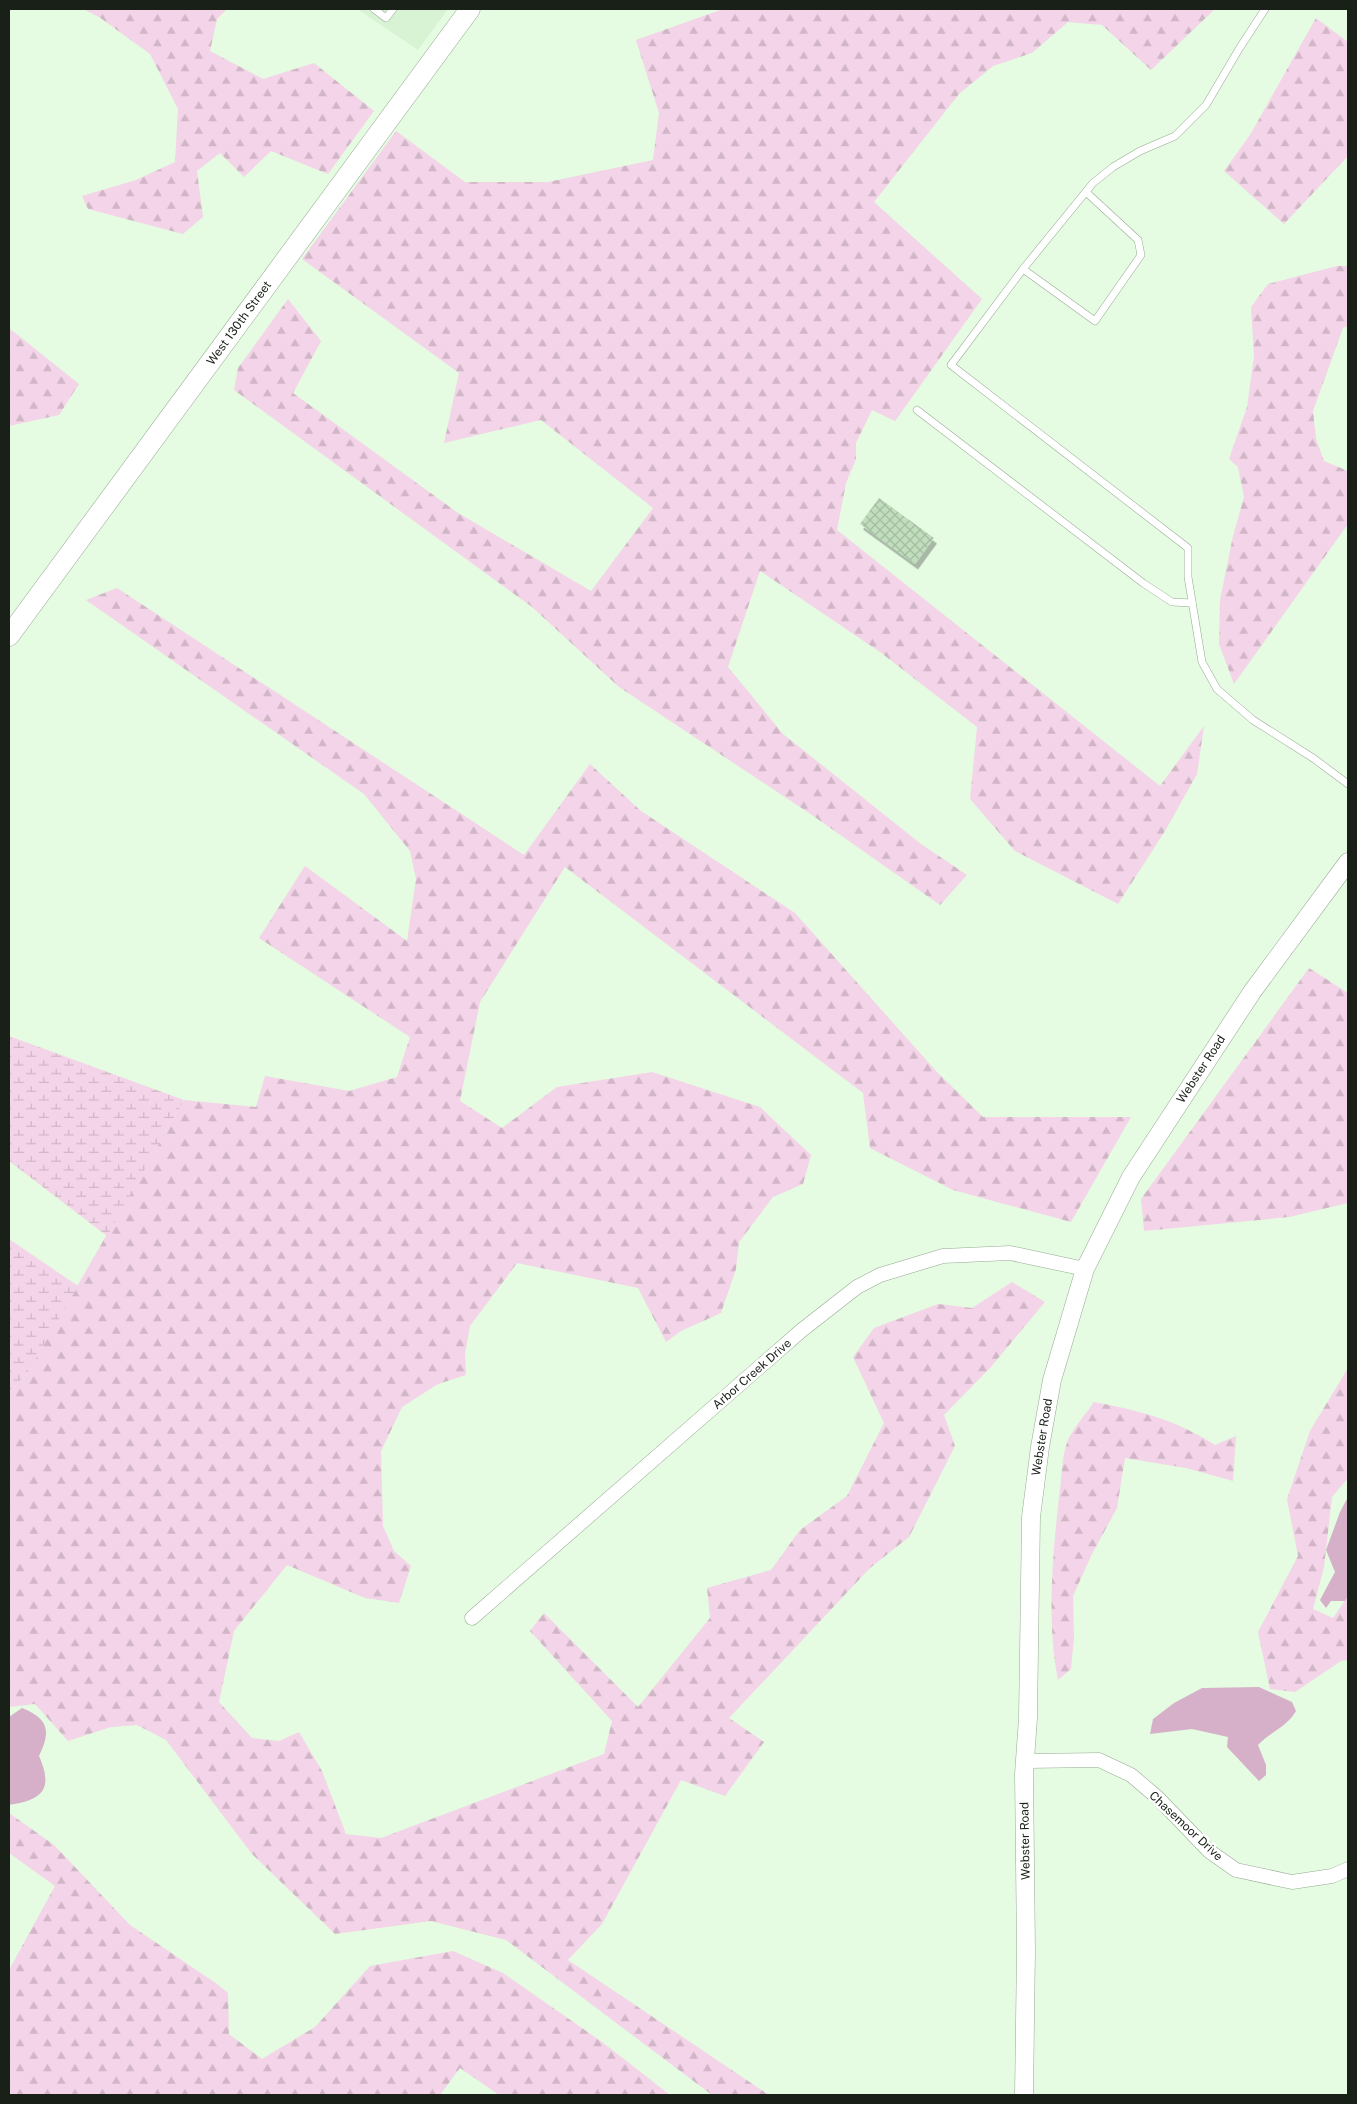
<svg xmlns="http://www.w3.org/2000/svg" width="1357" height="2104" viewBox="0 0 1357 2104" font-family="'Public Sans',sans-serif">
  <defs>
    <pattern id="forest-firs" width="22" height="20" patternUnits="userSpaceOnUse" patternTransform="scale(1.25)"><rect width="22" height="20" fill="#f4d4e8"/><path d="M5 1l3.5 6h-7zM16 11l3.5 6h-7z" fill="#d0b6c6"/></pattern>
    <pattern id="wetland-marsh" width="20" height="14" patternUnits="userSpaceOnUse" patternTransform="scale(1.25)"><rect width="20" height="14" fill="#f4d4e8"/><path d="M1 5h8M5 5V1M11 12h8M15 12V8" fill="none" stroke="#d0b6c6"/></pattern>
    <pattern id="building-cross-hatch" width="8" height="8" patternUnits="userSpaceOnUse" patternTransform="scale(1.25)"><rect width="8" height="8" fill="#c0ddbc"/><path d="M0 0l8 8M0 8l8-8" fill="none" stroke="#a4bda1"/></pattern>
    <filter id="shadow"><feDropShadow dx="3" dy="5.5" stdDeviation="0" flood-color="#0004"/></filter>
  </defs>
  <rect width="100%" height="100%" fill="#e5fbe2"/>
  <path fill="#d7f3d3" d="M357 9H448L418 50Z"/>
  <g fill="url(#forest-firs)">
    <path d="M83 9H227L217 19 210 51 263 79 314 63 374 111 328 174 271 151 244 177 220 153 197 171 203 217 183 234 88 209 82 196 136 180 175 162 178 109 150 54 99 17Z"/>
    <path d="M723 9H1215L1151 70 1102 25 1068 22 1032 53 993 66 959 94 874 202 982 299 895 421 872 410 856 443V459L846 483 837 530 1160 786 1204 726 1197 774 1165 831 1118 904 1015 851 970 799 977 727 880 652 760 571 728 667 783 734 921 844 967 875 940 905 809 813 619 687 532 607 234 390 238 368 288 299 321 341 293 393 458 513 591 591 653 508 541 420 444 443 459 373 302 259 396 131 465 182H548L653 160 659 113 636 40Z"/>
    <path d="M1316 18 1348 42V156L1284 224 1224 171 1250 135Z"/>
    <path d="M1337 266H1348V326L1343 328 1313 411 1316 439 1324 461 1348 471V524L1234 684 1219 644 1220 600 1233 536 1244 497 1238 467 1229 459 1247 407 1254 356 1251 307 1268 284Z"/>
    <path d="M9 328 79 384 59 415 9 426Z"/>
    <path d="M117 588 524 855 590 764 641 811 795 913 936 1071 983 1117H1131L1071 1222 953 1190 870 1148 863 1093 565 867 480 1002 460 1101 502 1128 557 1087 652 1072 760 1107 811 1155 803 1184 773 1197 739 1242 736 1269 721 1313 681 1331 666 1342 638 1288 517 1263 470 1326 465 1354 466 1375 438 1384 402 1407 381 1451 383 1526 394 1551 411 1566 399 1603 365 1598 287 1565 234 1631 219 1702 252 1738 279 1741 299 1732 322 1771 346 1834 381 1838 604 1754 612 1721 530 1631 544 1613 638 1707 710 1618 707 1588 771 1570 800 1530 847 1496 884 1423 853 1357 874 1328 938 1304 972 1308 1012 1282 1045 1302 990 1368 944 1415 955 1446 909 1537 870 1568 729 1718 764 1742 725 1796 681 1780 602 1924 568 1960 769 2095H712L506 1940 431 1921 335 1934 252 1854 166 1740 137 1725 111 1727 68 1741 35 1704 9 1707V1393L28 1372 184 1100 256 1107 265 1076 349 1091 397 1077 410 1037 259 938 305 866 407 941 416 879 410 851 364 794 86 600Z"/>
    <path d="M1309 968 1348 993V1203L1289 1217 1144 1231 1141 1199Z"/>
    <path d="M1348 1368V1478L1332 1497 1324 1567 1313 1609 1333 1618 1348 1596V1660L1341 1661 1295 1692 1270 1689 1258 1632 1298 1556 1287 1499 1310 1431Z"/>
    <path d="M1094 1402C1140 1411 1174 1419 1215 1445L1236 1436 1233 1481 1186 1468 1125 1458 1117 1508 1091 1556 1073 1596 1074 1637 1071 1669 1058 1680C1046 1619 1053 1550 1060 1489 1062 1473 1062 1455 1068 1440 1074 1427 1086 1414 1094 1402Z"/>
    <path d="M9 1813 54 1845 130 1925 217 1984 228 1993 229 2034 262 2059 315 2027 370 1966 453 1951 503 1973 602 2042 670 2095H499L460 2068 440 2095H9V1970L55 1886 9 1853Z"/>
  </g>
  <g fill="url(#wetland-marsh)">
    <path d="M9 1036 184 1100 107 1236 9 1161Z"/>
    <path d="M9 1239 78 1286 28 1372 9 1393Z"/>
  </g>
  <g fill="#d6b0c9">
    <path d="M1348 1497V1596L1345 1601H1331L1326 1608 1320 1600 1335 1572 1326 1550 1340 1512Z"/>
    <path d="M1259 1687 1292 1702 1296 1711C1287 1727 1270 1732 1258 1745L1266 1765V1775L1259 1781 1227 1747 1228 1737 1192 1729 1150 1734 1153 1719 1174 1703 1202 1688Z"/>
    <path d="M22 1708C49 1719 51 1731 39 1756 54 1790 42 1800 9 1805V1717Z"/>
  </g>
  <path fill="url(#building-cross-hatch)" filter="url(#shadow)" d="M879 498 934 538 915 564 860 524Z"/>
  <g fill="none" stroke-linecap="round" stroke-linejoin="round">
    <defs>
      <g id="service">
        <path d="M374 9 386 18 393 9"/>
        <path d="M1265 9 1239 49 1206 105 1175 136 1140 151 1113 167 1093 183 1023 269 951 365 1188 548V577L1202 662 1217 689 1253 720 1313 758 1348 784"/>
        <path d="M1023 269 1095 321 1141 255 1138 240 1086 192"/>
        <path d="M917 410 1143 583 1172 602 1192 603"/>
      </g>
      <g id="minor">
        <path d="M472 1618 802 1330 857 1287 880 1275 943 1256 1010 1253 1085 1269"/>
        <path d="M1026 1761 1099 1760 1131 1775 1158 1798 1209 1851 1236 1870 1292 1882 1332 1876 1348 1869"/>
      </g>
      <path id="tertiary" d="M1024 2095 1026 1950 1024 1774 1028 1718 1031 1517 1040 1447 1052 1380 1085 1269 1131 1177 1252 992 1348 862"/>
      <path id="secondary" d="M9 636 470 9"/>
    </defs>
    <use href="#service" stroke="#96ab93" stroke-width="8"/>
    <use href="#minor" stroke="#96ab93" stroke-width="15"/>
    <use href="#tertiary" stroke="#96ab93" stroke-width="19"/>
    <use href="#secondary" stroke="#96ab93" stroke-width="21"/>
    <use href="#service" stroke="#fff" stroke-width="7"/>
    <use href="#minor" stroke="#fff" stroke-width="14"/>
    <use href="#tertiary" stroke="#fff" stroke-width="18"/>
    <use href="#secondary" stroke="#fff" stroke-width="20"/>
  </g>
  <g text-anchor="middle" stroke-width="5" stroke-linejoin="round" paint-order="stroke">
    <g font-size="12" fill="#182017" stroke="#fff">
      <text transform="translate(239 323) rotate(-54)" y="4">West 130th Street</text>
      <text transform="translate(1201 1069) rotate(-57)" y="4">Webster Road</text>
      <text transform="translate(752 1374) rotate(-41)" y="4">Arbor Creek Drive</text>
      <text transform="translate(1042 1437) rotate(-81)" y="4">Webster Road</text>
      <text transform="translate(1186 1826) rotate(43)" y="4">Chasemoor Drive</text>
      <text transform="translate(1025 1841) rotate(-91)" y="4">Webster Road</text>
    </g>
  </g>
  <rect width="1357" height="2104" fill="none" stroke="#182017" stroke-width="20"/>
</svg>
